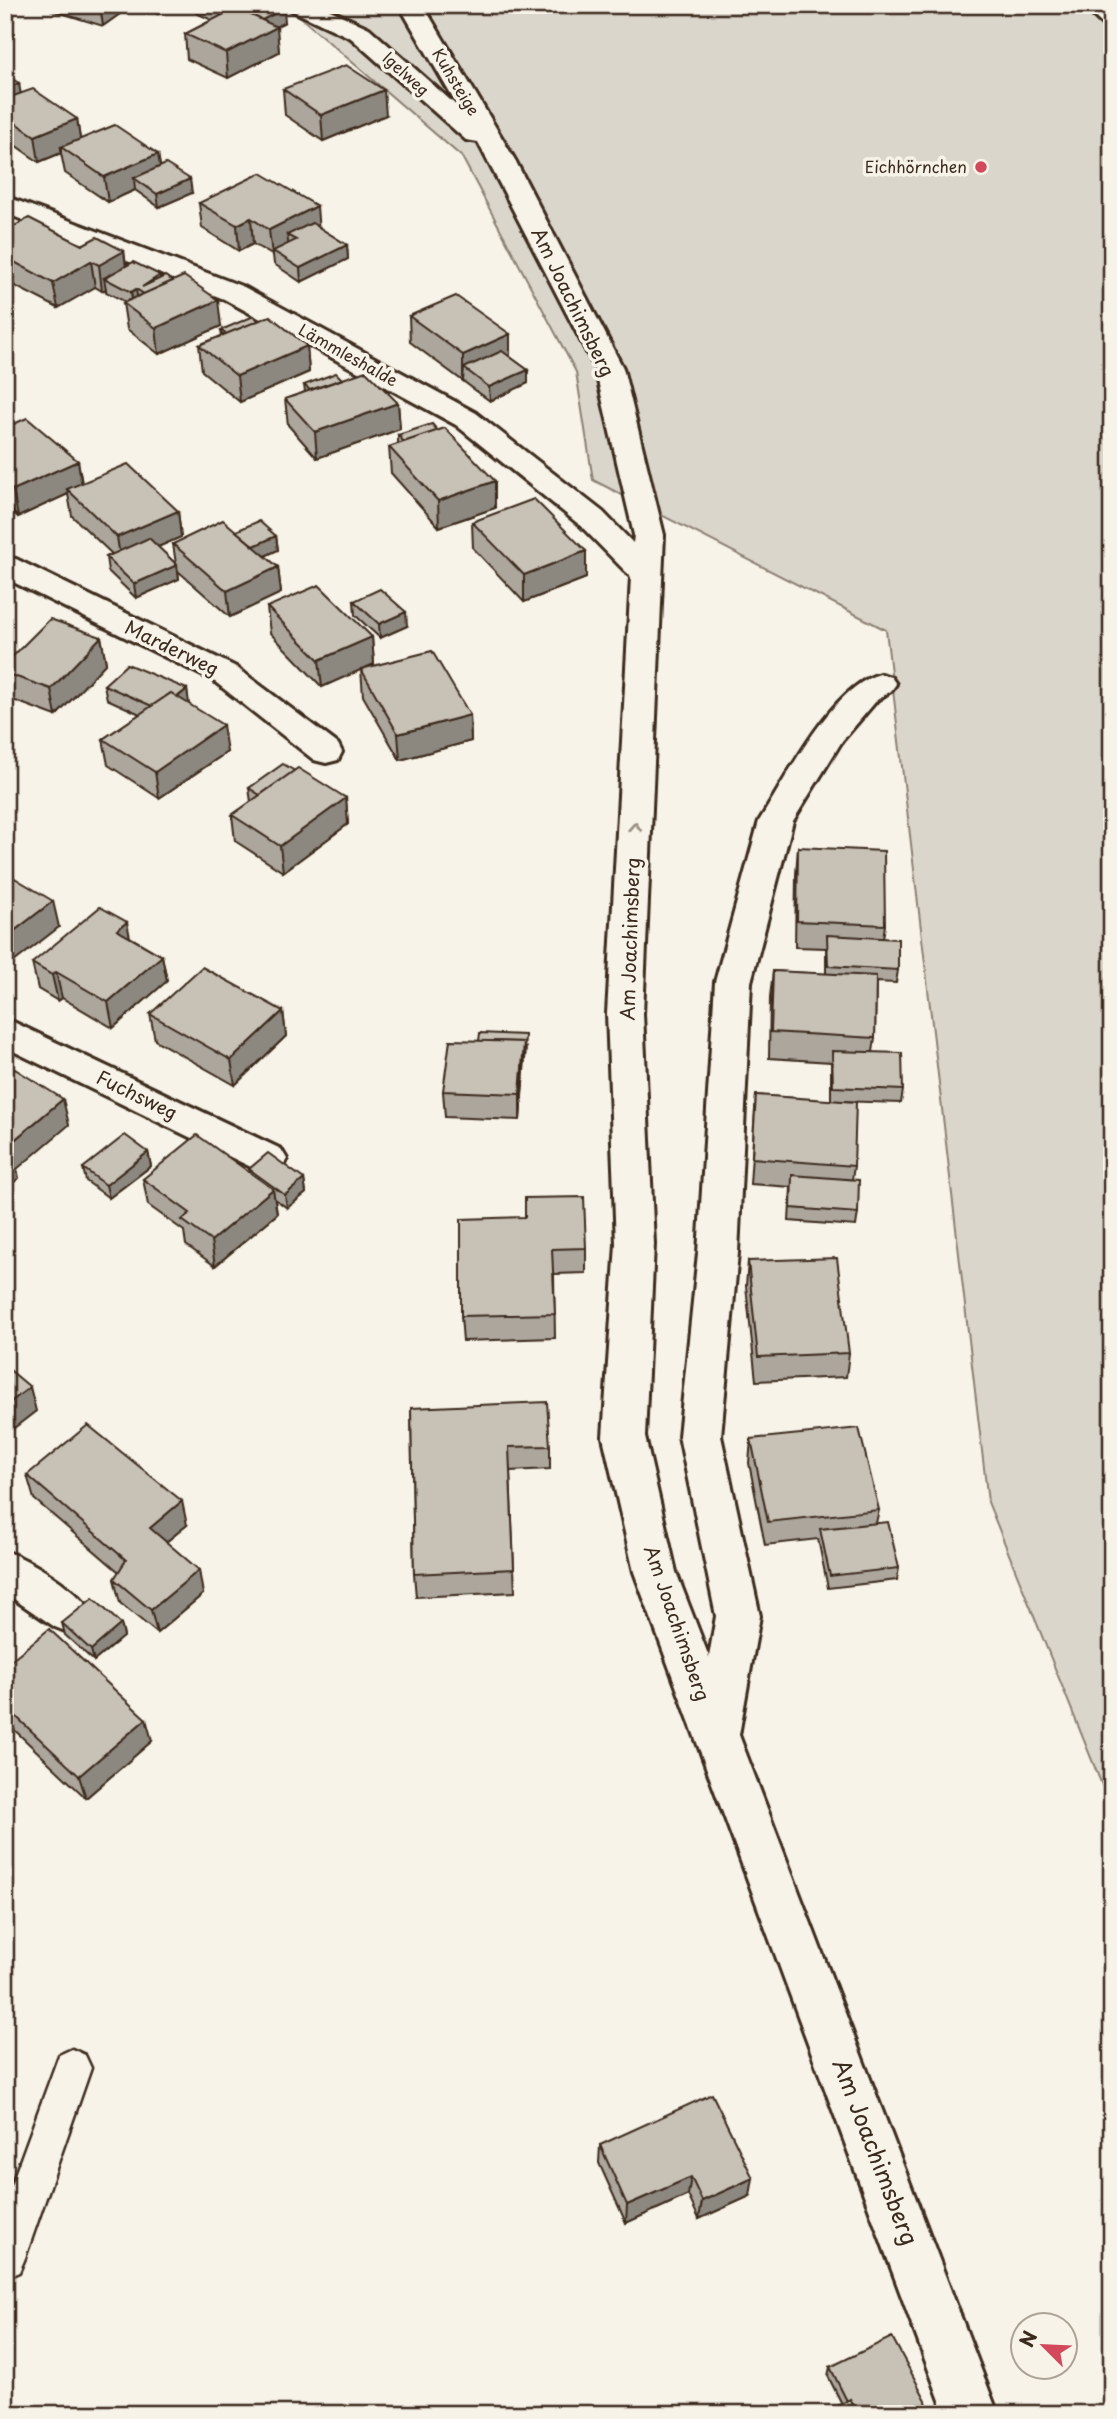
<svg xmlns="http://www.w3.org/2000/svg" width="1117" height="2419" viewBox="0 0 1117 2419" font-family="'Playpen Sans',sans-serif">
  <rect width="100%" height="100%" fill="#f7f3e8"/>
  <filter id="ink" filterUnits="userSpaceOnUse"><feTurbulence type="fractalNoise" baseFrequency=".0143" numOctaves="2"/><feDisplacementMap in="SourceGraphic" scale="14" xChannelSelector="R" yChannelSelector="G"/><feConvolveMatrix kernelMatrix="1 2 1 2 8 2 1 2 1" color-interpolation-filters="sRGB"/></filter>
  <g filter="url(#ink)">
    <path fill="#dbd6cb" stroke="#8b8074" stroke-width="2" d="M286 5H1112V1810L988 1502 886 630 593 480 576 372 462 157Z"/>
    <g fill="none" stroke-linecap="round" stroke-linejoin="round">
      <defs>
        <path id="service" d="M72 2049 85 2055 91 2068 25 2258 19 2272 5 2278V2202L59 2055Z"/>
        <g id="minor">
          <path d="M287 5H319L369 28 458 107 399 5H423L515 160 623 368 664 535 643 1014 654 1244 645 1437 676 1572 709 1657 716 1616 679 1436 698 1253 715 982 759 821 764 813C789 773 833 686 880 674L891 677 896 684 891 691 877 700 842 741 793 821 751 982 738 1253 721 1436 760 1616 739 1735 998 2414H945L634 1572 603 1437 616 1244 607 1014 631 577 581 526 456 425 224 299 5 213V196L244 287 476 413 603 512 633 543 634 535 595 368 478 142 466 140 351 38 291 10Z"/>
          <path d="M1082 5H1109L1112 8V27L1103 25Z"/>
          <path d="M5 557 16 559 236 667 338 744 342 752 338 760 326 763 314 760 214 681 5 578Z"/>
          <path d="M5 1018 281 1149 287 1159 281 1169 268 1173 255 1169 5 1047Z"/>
          <path d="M5 1551C31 1560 80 1590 92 1614L85 1627 70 1633 55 1627 5 1593Z"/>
        </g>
      </defs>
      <use href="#service" stroke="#3b2a1e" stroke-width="5"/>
      <use href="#minor" stroke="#3b2a1e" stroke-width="6"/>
      <use href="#service" fill="#f7f3e8" fill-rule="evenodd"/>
      <use href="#minor" fill="#f7f3e8" fill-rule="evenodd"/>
    </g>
    <g fill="#aca69d" stroke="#3b2a1e" stroke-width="2">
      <path d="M51 5H179L172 10 166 8 158 14 131 6 103 26 51 10Z"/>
      <path d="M195 5H276L285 22 276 26 279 52 228 78 187 59 185 34 212 20 196 13Z"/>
      <path d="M5 76 21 93 77 119 80 139 158 154 160 166 192 193 159 207 135 190 108 202 65 173 61 153 39 162 5 138Z"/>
      <path d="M283 89 386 115 323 141 285 115Z"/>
      <path d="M199 203 318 227 347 245 348 259 301 282 274 264 273 255H272L253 244 239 251 202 228Z"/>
      <path d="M5 231 82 245 124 251 126 266 160 275V278L221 326 159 354 127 329 123 303 126 302 106 292V289L102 291 95 287 58 308 5 281Z"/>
      <path d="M409 316 510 357 528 370V383L490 401 410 342Z"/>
      <path d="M259 321 307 346 309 372 240 402 202 371 199 345 222 336 221 330Z"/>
      <path d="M342 379 398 403 400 429 317 458 288 425 285 399 305 392 304 385Z"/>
      <path d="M5 428 78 461 82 483 178 511 181 537 158 547 176 564 173 544 236 531 276 536 278 550 265 556 278 567 281 593 230 617 178 571 179 579 136 598 108 571 106 557 112 554 72 516 68 494 18 517 5 505Z"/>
      <path d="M398 435 495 508 439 527 391 473 389 447 398 444Z"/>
      <path d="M472 522 586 551V578L524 602 473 548Z"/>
      <path d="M354 601 407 626 380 638 355 615Z"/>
      <path d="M267 607 372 637 374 664 363 669 470 715 471 741 400 760 363 696 361 669 322 687 270 633Z"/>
      <path d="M101 637 106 663 56 716 5 697V664Z"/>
      <path d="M104 685 187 689 188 704 227 752 159 798 108 765 103 739 140 714 107 699Z"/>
      <path d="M295 771 346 798 348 824 283 872 235 841 232 815 251 802 249 788Z"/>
      <path d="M798 847 885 925 883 939 898 970 896 983 876 982 875 1038 873 1052 903 1090 901 1103 837 1101 854 1166 852 1180 858 1213 856 1226 789 1221 791 1187 750 1184 756 1095 831 1101V1062L769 1058 770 997 773 971 826 974V948L795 947 796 874Z"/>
      <path d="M130 937 162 956 167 981 113 1028 62 998 58 1001 38 989 32 963Z"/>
      <path d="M283 1011 286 1036 235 1085 155 1040 150 1014Z"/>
      <path d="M526 1048 520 1120 445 1117 443 1091Z"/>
      <path d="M148 1152 151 1166 109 1198 86 1181 83 1168Z"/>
      <path d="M249 1169 304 1179 306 1193 287 1208 275 1199 277 1214 215 1266 186 1245 184 1231 148 1205 143 1179 250 1172Z"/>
      <path d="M461 1219 586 1248V1273L554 1274 555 1338 463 1341 461 1316Z"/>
      <path d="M748 1261 849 1353 846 1377 756 1381 746 1286Z"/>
      <path d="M411 1408 550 1446V1469L510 1471 515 1592 416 1597 414 1574Z"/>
      <path d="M751 1439 879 1510 876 1523 899 1568 897 1580 828 1588 818 1539 765 1545 749 1463Z"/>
      <path d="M27 1475 187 1525 166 1542 203 1594 157 1633 120 1603 114 1579 119 1572 34 1499Z"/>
      <path d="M62 1623 121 1624 124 1636 94 1661 65 1635Z"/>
      <path d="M5 1665 152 1741 86 1798 5 1721Z"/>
      <path d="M600 2145 750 2196 699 2219 688 2195 626 2223 599 2163Z"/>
      <path d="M830 2367 928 2414 842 2404 828 2376Z"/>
    </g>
    <g fill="#8c877f" stroke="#3b2a1e" stroke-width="2">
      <path d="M100 5H131V6L103 26Z"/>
      <path d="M157 5H166V8L158 14Z"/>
      <path d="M171 5H179L172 10Z"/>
      <path d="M231 5H247L223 13 224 23 221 24 220 11Z"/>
      <path d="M284 9 285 22 252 39 251 25Z"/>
      <path d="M277 27 279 52 228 78 226 53Z"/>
      <path d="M19 83 21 96 5 103V89Z"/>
      <path d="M384 90 386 115 323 141 321 115Z"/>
      <path d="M77 119 81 145 61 147V153L39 162 35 136Z"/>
      <path d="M158 154 162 179 134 178 135 190 108 202 104 177Z"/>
      <path d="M190 179 192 193 159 207 157 194Z"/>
      <path d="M317 206 319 232 296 240 287 235 289 247 273 251V255H272L269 230Z"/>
      <path d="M251 218 253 244 239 251 237 225Z"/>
      <path d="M347 245 348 259 301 282 300 268Z"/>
      <path d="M124 251 127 276 104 278 106 289 102 291 99 265Z"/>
      <path d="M91 261 95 287 58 308 53 283Z"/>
      <path d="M136 289 138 303 133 306 131 292Z"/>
      <path d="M218 300 221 326 159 354 156 328Z"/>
      <path d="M510 334V360L464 368 463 381V355Z"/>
      <path d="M307 346 309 372 240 402 237 376Z"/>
      <path d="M528 370V383L490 401 489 387Z"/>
      <path d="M398 403 400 429 317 458 315 432Z"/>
      <path d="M78 461 82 487 67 489 68 494 18 517 13 490Z"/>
      <path d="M495 481V508L439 527 438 501Z"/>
      <path d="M178 511 181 537 121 563 117 537Z"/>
      <path d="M276 536 278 550 254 561 252 547Z"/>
      <path d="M586 551V578L524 602V575Z"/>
      <path d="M177 565 179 579 136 598 134 584Z"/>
      <path d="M278 567 281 593 230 617 227 591Z"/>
      <path d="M406 612 407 626 380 638 379 624Z"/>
      <path d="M101 637 106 663 56 716 51 689Z"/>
      <path d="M372 637 374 664 322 687 319 660Z"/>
      <path d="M187 689 189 703 165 725 162 711Z"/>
      <path d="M470 715 471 741 400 760 398 734Z"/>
      <path d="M223 725 227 752 159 798 155 772Z"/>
      <path d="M346 798 348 824 283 872 280 846Z"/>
      <path d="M53 901 59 927 5 969V938Z"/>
      <path d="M127 922 132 948 117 930Z"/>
      <path d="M162 956 167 981 113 1028 108 1002Z"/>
      <path d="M56 972 62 998 58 1001 52 975Z"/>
      <path d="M283 1011 286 1036 235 1085 231 1060Z"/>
      <path d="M524 1042V1068L520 1120V1094Z"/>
      <path d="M63 1099 69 1125 17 1169 19 1178 5 1190V1148Z"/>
      <path d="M148 1152 151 1166 109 1198 106 1185Z"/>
      <path d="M304 1179 306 1193 287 1208 285 1195Z"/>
      <path d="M273 1189 277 1214 215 1266 211 1241Z"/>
      <path d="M30 1387 36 1411 5 1435V1406Z"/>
      <path d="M182 1501 187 1525 155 1551 150 1528Z"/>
      <path d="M199 1570 203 1594 157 1633 151 1610Z"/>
      <path d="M121 1624 124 1636 94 1661 91 1650Z"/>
      <path d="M146 1719 152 1741 86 1798 79 1776Z"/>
      <path d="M691 2177 688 2195 626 2223 627 2205Z"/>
      <path d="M753 2178 750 2196 699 2219 702 2201Z"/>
    </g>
    <g fill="#c8c1b6" stroke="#3b2a1e" stroke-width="2">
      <path d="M206 5H231L220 11Z"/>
      <path d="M237 5H276L284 9 262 20 236 8 225 13H223Z"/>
      <path d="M236 8 277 27 226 53 185 34Z"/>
      <path d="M346 65 384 90 321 115 283 89Z"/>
      <path d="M5 76H7L19 83 5 89Z"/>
      <path d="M33 89 77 119 35 136 5 116V99Z"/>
      <path d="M115 125 158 154 104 177 61 147Z"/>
      <path d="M166 164 190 179 157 194 134 178Z"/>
      <path d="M261 173 317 206 269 230 251 218 237 225 199 203Z"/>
      <path d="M29 218 82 245 97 237 124 251 99 265 91 261 53 283 5 257V231Z"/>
      <path d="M312 223 347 245 300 268 273 251 296 240 287 235Z"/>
      <path d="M133 262 160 275 142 287 165 276 173 281 144 294 136 289 131 292 104 278Z"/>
      <path d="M184 276 218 300 156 328 123 303Z"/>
      <path d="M456 296 510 334 463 355 409 316Z"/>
      <path d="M254 316 259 321 226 334 221 330Z"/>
      <path d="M270 316 307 346 237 376 199 345Z"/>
      <path d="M502 351 528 370 489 387 464 368Z"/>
      <path d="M366 371 398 403 315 432 285 399Z"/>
      <path d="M336 373 342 379 310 390 304 385Z"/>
      <path d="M27 418 78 461 13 490 5 484V428Z"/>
      <path d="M432 424 438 431 404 442 398 435Z"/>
      <path d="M445 428 495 481 438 501 389 447Z"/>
      <path d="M128 464 178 511 117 537 67 489Z"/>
      <path d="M534 499 586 551 524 575 472 522Z"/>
      <path d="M223 520 278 567 227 591 173 544Z"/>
      <path d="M259 521 276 536 254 546 236 531Z"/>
      <path d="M149 538 177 565 134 584 106 557Z"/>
      <path d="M319 585 372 637 319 660 267 607Z"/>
      <path d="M380 589 406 612 379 624 354 601Z"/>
      <path d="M50 619 101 637 51 689 5 673V664Z"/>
      <path d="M432 651 470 715 398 734 361 669Z"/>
      <path d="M127 664 187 689 177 697 171 693 152 706 104 685Z"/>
      <path d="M171 693 223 725 155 772 103 739Z"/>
      <path d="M283 764 295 771 260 795 249 788Z"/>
      <path d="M298 768 346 798 280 846 232 815Z"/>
      <path d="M798 847 884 851 885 925 797 921Z"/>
      <path d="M13 877 53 901 5 938V879L8 881Z"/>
      <path d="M100 907 127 922 117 930 162 956 108 1002 56 972 52 975 32 963Z"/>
      <path d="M827 935 898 939V970L828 966Z"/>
      <path d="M202 967 283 1011 231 1060 150 1014Z"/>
      <path d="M773 971 876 976 875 1038 771 1032Z"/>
      <path d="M480 1033 525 1035 524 1054V1042L479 1041Z"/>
      <path d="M450 1040 524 1042 520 1094 443 1091Z"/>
      <path d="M832 1051 902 1053 903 1090 833 1087Z"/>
      <path d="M15 1069 63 1099 5 1148 13 1153 5 1159V1077Z"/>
      <path d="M756 1095 856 1102 854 1166 752 1158Z"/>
      <path d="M125 1135 148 1152 106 1185 83 1168Z"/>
      <path d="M197 1135 273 1189 211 1241 182 1220 190 1213 143 1179Z"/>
      <path d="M268 1153 304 1179 285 1195 249 1169Z"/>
      <path d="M792 1175 859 1180 858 1213 791 1208Z"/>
      <path d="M584 1197 586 1248 552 1249 555 1314 461 1316V1219L525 1217V1198Z"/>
      <path d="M837 1258 849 1353 758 1357 748 1261Z"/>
      <path d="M5 1366 30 1387 5 1406Z"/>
      <path d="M547 1402 550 1446 509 1447 514 1569 414 1574 411 1408Z"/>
      <path d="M88 1425 182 1501 150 1528 199 1570 151 1610 114 1579 126 1560 27 1475Z"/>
      <path d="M859 1428 879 1510 768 1522 751 1439Z"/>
      <path d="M888 1522 899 1568 830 1576 820 1529Z"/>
      <path d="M93 1598 121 1624 91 1650 62 1623Z"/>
      <path d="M49 1629 146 1719 79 1776 5 1706V1665Z"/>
      <path d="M712 2094 753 2178 702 2201 691 2177 627 2205 600 2145Z"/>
      <path d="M892 2337 926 2400 928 2414H858L850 2399 847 2401 830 2367Z"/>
      <path d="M850 2399 858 2414H823Z"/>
    </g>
    <defs><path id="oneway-chevron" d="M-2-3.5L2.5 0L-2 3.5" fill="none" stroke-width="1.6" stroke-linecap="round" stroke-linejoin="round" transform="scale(1.75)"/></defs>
    <use stroke="#998e83" href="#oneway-chevron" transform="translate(635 827) rotate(-87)"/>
  </g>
  <circle fill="#d1495b" stroke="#f7f3e8" stroke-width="2.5" cx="981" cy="167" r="7"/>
  <g text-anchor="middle" stroke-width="7" stroke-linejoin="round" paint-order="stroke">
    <g font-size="16" fill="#3b2a1e" stroke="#f7f3e8">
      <text transform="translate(406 74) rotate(42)" y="6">Igelweg</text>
      <text transform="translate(456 82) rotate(59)" y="6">Kuhsteige</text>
      <text transform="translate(348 355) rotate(29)" y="6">Lämmleshalde</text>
    </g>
    <g font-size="16" fill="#3b2a1e" stroke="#f7f3e8" text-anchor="end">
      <text x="967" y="173">Eichhörnchen</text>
    </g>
    <g font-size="19" fill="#3b2a1e" stroke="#f7f3e8">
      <text transform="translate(573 302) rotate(64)" y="7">Am Joachimsberg</text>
      <text transform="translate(172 648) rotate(26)" y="7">Marderweg</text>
      <text transform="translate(630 939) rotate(-88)" y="7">Am Joachimsberg</text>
      <text transform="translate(137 1095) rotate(26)" y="7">Fuchsweg</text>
      <text transform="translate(677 1623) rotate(71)" y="7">Am Joachimsberg</text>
    </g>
    <g font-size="23" fill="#3b2a1e" stroke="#f7f3e8">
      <text transform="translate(875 2152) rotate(69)" y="8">Am Joachimsberg</text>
    </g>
  </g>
  <rect width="1117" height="2419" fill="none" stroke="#f7f3e8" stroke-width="28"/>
  <rect x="14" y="14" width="1089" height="2391" fill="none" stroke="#3b2a1e" stroke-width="2.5" filter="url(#ink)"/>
  <g transform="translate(1044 2346) rotate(294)"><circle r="33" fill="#f7f3e8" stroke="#aca397" stroke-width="2"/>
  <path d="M0-5L12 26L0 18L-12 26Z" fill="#d1495b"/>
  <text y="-10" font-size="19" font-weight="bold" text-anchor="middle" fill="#3b2a1e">N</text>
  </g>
</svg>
